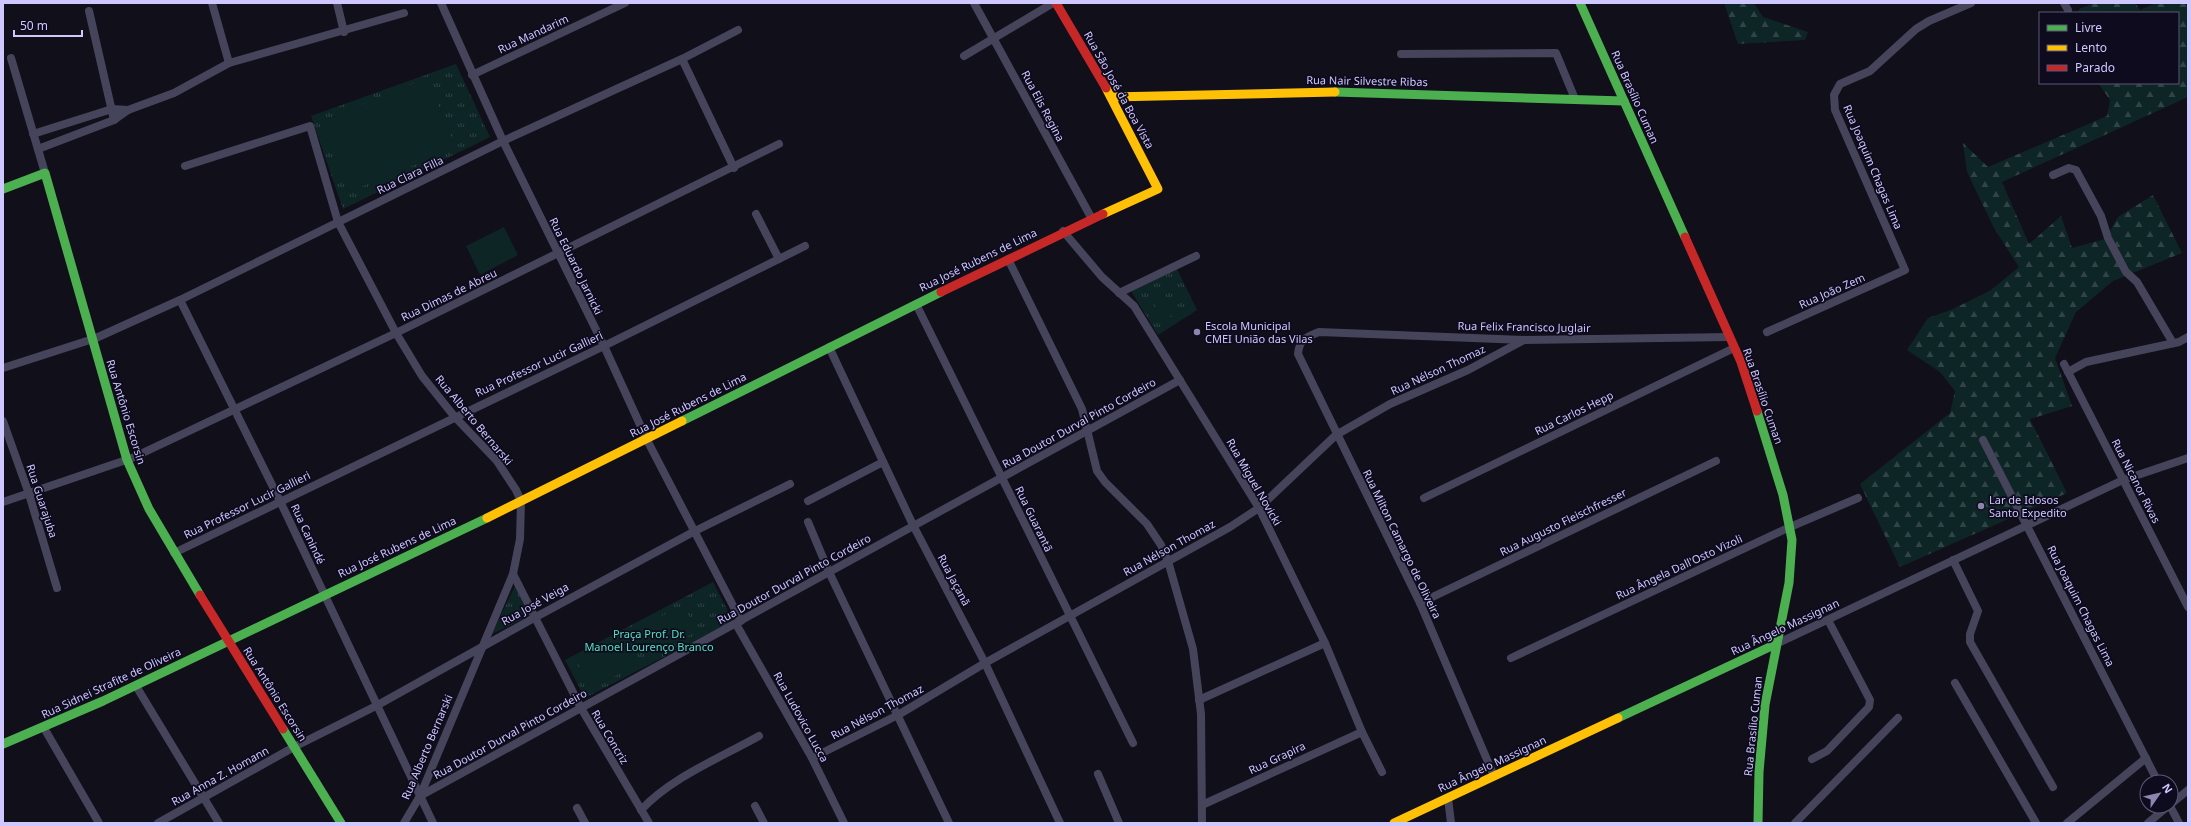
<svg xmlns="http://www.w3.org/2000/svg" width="2191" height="826" viewBox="0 0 2191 826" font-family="'Noto Sans',sans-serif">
  <defs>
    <pattern id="forest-firs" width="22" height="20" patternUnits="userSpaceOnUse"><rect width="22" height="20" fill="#0e2526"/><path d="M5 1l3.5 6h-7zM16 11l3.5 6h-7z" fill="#304347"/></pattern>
    <pattern id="park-tufts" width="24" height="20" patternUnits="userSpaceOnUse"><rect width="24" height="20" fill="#0e2526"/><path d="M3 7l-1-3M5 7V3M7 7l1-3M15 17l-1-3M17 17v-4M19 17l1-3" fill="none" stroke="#304347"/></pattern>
  </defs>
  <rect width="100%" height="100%" fill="#110f1a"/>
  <g fill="url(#forest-firs)">
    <path d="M1724 3H1754L1763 17 1808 32 1805 40 1738 44Z"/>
    <path d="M2094 3H2135L2140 10 2156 3H2188V97L2002 182 2029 244 2061 216 2072 248 2105 239 2118 217 2153 195 2182 253 2113 281 2076 312 2055 358 2072 406 2030 419 2067 493 1900 567 1860 484 1950 413 1955 391 1940 372 1907 350 1928 318 1953 309 1991 290 2019 267 1994 228 1967 172 1963 143 1988 167 2107 116 2110 100 2098 83H2178V13H2078L2079 9Z"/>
  </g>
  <g fill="url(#park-tufts)">
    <path d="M456 64 490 137 343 209 311 116Z"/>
    <path d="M1177 269 1197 310 1158 335 1131 291Z"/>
    <path d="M713 582 733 621 585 698 565 660Z"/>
    <path d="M515 586 529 616 492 634Z"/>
  </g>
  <g fill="#0e2526">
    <path d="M427 78 456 148 348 192 319 122Z"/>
    <path d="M504 227 518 255 480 275 466 246Z"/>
    <path d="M1164 296 1173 315 1162 320 1153 302Z"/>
    <path d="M683 605 697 631 648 658 633 631Z"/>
    <path d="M621 638 635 666 590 688 576 660Z"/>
  </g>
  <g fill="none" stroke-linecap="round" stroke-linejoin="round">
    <g stroke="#45445b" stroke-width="8">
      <path d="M212 3 229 63"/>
      <path d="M337 3 344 32"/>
      <path d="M441 3 503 141 604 346 647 440 741 621"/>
      <path d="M974 3 1092 219"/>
      <path d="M2064 3 2068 10"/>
      <path d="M89 11 114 120"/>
      <path d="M1401 54 1556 53 1575 99"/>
      <path d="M964 56 1053 3"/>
      <path d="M11 58 45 173"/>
      <path d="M682 59 734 168"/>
      <path d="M472 75 625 3"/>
      <path d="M33 134 112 109 128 110"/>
      <path d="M38 149 114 120 128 110 174 93 229 63 404 13"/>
      <path d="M185 166 310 126 338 222 396 333 422 376 454 416 497 461 516 490 521 501 520 539 513 574 420 796 404 823"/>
      <path d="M2053 175 2069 168 2076 170 2101 216 2108 238 2126 272 2137 282 2173 343"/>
      <path d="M756 214 779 259"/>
      <path d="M1063 231 1102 277 1134 306 1259 508 1325 643 1362 732 1382 772"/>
      <path d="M1008 259 1082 409 1097 471 1105 482 1147 524 1161 545 1168 561 1193 649 1201 714 1202 823"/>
      <path d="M1119 293 1196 256"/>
      <path d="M180 300 280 501 433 823"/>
      <path d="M916 304 1133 743"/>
      <path d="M1767 332 1905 270 1835 110 1834 95 1840 84 1870 71 1916 29 1929 21 1971 3"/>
      <path d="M829 347 913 525 985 663 1060 823"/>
      <path d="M2064 364 2188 607"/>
      <path d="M3 368 96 338 180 300 503 141 682 59 738 30"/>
      <path d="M2068 372 2086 362 2179 342 2188 337"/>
      <path d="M3 421 29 494 57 588"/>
      <path d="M1983 440 2158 782"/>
      <path d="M1424 498 1734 348"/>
      <path d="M808 501 883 462"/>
      <path d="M3 502 132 458 396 333 779 144"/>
      <path d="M808 522 829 572 949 823"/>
      <path d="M174 553 604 346 805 246"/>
      <path d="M1953 560 1978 611 1970 634V642L2053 787"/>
      <path d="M513 574 581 708 649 823"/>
      <path d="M1420 603 1716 461"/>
      <path d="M736 624 812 758 844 823"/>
      <path d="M1776 644 2123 480 2188 458"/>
      <path d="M1511 658 1790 527 1858 498"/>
      <path d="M1955 683 2036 823"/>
      <path d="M136 686 219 823"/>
      <path d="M1199 700 1325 643"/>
      <path d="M44 728 99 823"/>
      <path d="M812 758 898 715 985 663 1230 527 1259 508 1336 435 1390 404 1468 370 1524 340"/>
      <path d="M1812 759 1827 751 1869 707 1870 700 1828 620"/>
      <path d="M1098 774 1119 823"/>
      <path d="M1494 776 1420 603 1298 354C1299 340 1306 337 1319 332L1524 340 1730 337"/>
      <path d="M420 796 1180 380"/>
      <path d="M1448 798 1451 823"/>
      <path d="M2171 804 2188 790"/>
      <path d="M1202 805 1362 732"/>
      <path d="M755 806 764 823"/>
      <path d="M2170 806 2179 823"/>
      <path d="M577 808 585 823"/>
      <path d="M641 810C672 777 720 758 759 736"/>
      <path d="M158 823 294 747 376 706 534 618 695 531 790 484"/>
      <path d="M1795 823 1898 718"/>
      <path d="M2067 823 2146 758"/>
      <path d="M2148 823 2168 806"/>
    </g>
    <g stroke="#4caf50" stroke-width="9">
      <path d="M1580 3 1685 237"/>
      <path d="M1335 92 1624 101"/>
      <path d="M3 189 45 173 127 460 149 509 200 595"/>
      <path d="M1757 411 1783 495 1792 540 1789 583 1765 705 1759 772 1758 823"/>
      <path d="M682 421 941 292"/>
      <path d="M1618 718 1776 644"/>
      <path d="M283 729 341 823"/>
      <path d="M3 744 103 701 487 518"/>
    </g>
    <g stroke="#ffc107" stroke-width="9">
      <path d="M1111 97 1335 92"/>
      <path d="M1103 214 1158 189 1106 88"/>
      <path d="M487 518 682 421"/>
      <path d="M1394 823 1618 718"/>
    </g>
    <g stroke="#c62828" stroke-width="9">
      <path d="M1056 3 1106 88"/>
      <path d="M1685 237 1741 362 1757 411"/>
      <path d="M941 292 1103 214"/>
      <path d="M200 595 283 729"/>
    </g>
  </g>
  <g fill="#8c87af" stroke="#0e0b1e" stroke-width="1.5">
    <circle cx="1197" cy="332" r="4"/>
    <circle cx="1981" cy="506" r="4"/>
  </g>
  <g text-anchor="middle" stroke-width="3.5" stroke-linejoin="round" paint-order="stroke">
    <g font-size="11" fill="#cfc8ff" stroke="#0e0b1e">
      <text transform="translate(533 34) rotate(-25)" y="4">Rua Mandarim</text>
      <text transform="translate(1367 81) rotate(1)" y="4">Rua Nair Silvestre Ribas</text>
      <text transform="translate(1119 90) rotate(61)" y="4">Rua São José da Boa Vista</text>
      <text transform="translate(1635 97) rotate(66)" y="4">Rua Brasílio Cuman</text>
      <text transform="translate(1043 106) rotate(62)" y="4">Rua Elis Regina</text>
      <text transform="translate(1873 167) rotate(67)" y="4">Rua Joaquim Chagas Lima</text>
      <text transform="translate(410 175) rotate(-26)" y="4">Rua Clara Filla</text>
      <text transform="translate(978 260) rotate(-26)" y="4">Rua José Rubens de Lima</text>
      <text transform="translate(576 266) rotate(64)" y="4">Rua Eduardo Jarnicki</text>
      <text transform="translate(1832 291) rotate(-24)" y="4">Rua João Zem</text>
      <text transform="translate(449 295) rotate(-26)" y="4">Rua Dimas de Abreu</text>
      <text transform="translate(1524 327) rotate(1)" y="4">Rua Felix Francisco Juglair</text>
      <text transform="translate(539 364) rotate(-25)" y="4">Rua Professor Lucir Gallieri</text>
      <text transform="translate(1438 370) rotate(-25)" y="4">Rua Nélson Thomaz</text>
      <text transform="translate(1763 396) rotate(71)" y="4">Rua Brasílio Cuman</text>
      <text transform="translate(688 405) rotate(-27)" y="4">Rua José Rubens de Lima</text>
      <text transform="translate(126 412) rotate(73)" y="4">Rua Antônio Escorsin</text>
      <text transform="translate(1574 413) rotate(-26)" y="4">Rua Carlos Hepp</text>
      <text transform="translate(474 420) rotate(50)" y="4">Rua Alberto Bernarski</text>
      <text transform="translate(1079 423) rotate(-29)" y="4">Rua Doutor Durval Pinto Cordeiro</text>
      <text transform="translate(2136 481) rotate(63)" y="4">Rua Nicanor Rivas</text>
      <text transform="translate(1254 482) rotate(60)" y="4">Rua Miguel Novicki</text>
      <text transform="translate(42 501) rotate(72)" y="4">Rua Guarajuba</text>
      <text transform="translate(247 505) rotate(-26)" y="4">Rua Professor Lucir Gallieri</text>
      <text transform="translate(1034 519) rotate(64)" y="4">Rua Guarantã</text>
      <text transform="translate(1563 522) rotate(-26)" y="4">Rua Augusto Fleischfresser</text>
      <text transform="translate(308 534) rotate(65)" y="4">Rua Canindé</text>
      <text transform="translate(1402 544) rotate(64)" y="4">Rua Milton Camargo de Oliveira</text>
      <text transform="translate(397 547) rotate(-25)" y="4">Rua José Rubens de Lima</text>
      <text transform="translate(1169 548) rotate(-29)" y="4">Rua Nélson Thomaz</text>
      <text transform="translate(1679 567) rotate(-25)" y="4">Rua Ângela Dall'Osto Vizoli</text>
      <text transform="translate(794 579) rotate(-29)" y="4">Rua Doutor Durval Pinto Cordeiro</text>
      <text transform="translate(954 580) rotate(62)" y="4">Rua Jaçanã</text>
      <text transform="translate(535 604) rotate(-29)" y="4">Rua José Veiga</text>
      <text transform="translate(2081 606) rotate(63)" y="4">Rua Joaquim Chagas Lima</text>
      <text transform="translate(1785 627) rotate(-25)" y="4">Rua Ângelo Massignan</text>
      <text transform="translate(111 683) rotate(-25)" y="4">Rua Sidnei Strafite de Oliveira</text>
      <text transform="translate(275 694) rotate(58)" y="4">Rua Antônio Escorsin</text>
      <text transform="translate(877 712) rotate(-28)" y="4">Rua Nélson Thomaz</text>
      <text transform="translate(801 717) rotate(61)" y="4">Rua Ludovico Lucca</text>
      <text transform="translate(1753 726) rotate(-84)" y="4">Rua Brasílio Cuman</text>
      <text transform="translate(510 734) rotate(-29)" y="4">Rua Doutor Durval Pinto Cordeiro</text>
      <text transform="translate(610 737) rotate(59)" y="4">Rua Concriz</text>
      <text transform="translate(427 747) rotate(-67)" y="4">Rua Alberto Bernarski</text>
      <text transform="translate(1277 758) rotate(-25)" y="4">Rua Grapira</text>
      <text transform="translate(1492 764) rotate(-25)" y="4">Rua Ângelo Massignan</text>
      <text transform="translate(220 776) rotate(-29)" y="4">Rua Anna Z. Homann</text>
    </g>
    <g font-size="11" fill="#cfc8ff" stroke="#0e0b1e" text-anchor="start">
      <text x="1205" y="330">Escola Municipal<tspan x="1205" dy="13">CMEI União das Vilas</tspan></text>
      <text x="1989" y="504">Lar de Idosos<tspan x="1989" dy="13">Santo Expedito</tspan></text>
    </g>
    <g font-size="11" fill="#50e3bf" stroke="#0e0b1e">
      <text x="649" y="638">Praça Prof. Dr.<tspan x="649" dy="13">Manoel Lourenço Branco</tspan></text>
    </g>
  </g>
  <rect width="2191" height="826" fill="none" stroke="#cfc8ff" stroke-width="8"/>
  <rect x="2039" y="12" width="140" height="72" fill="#0e0b1e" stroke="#5b5778"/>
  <rect x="2047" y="25" width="20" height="6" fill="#4caf50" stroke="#5b5778"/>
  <text x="2075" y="32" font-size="12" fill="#cfc8ff">Livre</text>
  <rect x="2047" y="45" width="20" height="6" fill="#ffc107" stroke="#5b5778"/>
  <text x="2075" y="52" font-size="12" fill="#cfc8ff">Lento</text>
  <rect x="2047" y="65" width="20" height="6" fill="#c62828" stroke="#5b5778"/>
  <text x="2075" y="72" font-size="12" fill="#cfc8ff">Parado</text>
  <g transform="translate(2159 794) rotate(56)"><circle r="19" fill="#0e0b1e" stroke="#5b5778"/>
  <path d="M0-3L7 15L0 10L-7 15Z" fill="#8c87af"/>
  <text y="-6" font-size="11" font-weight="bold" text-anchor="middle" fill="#cfc8ff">N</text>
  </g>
  <path d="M14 30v6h68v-6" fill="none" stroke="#cfc8ff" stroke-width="2"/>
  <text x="20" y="30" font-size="12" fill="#cfc8ff" stroke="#0e0b1e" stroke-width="3" paint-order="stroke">50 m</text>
</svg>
